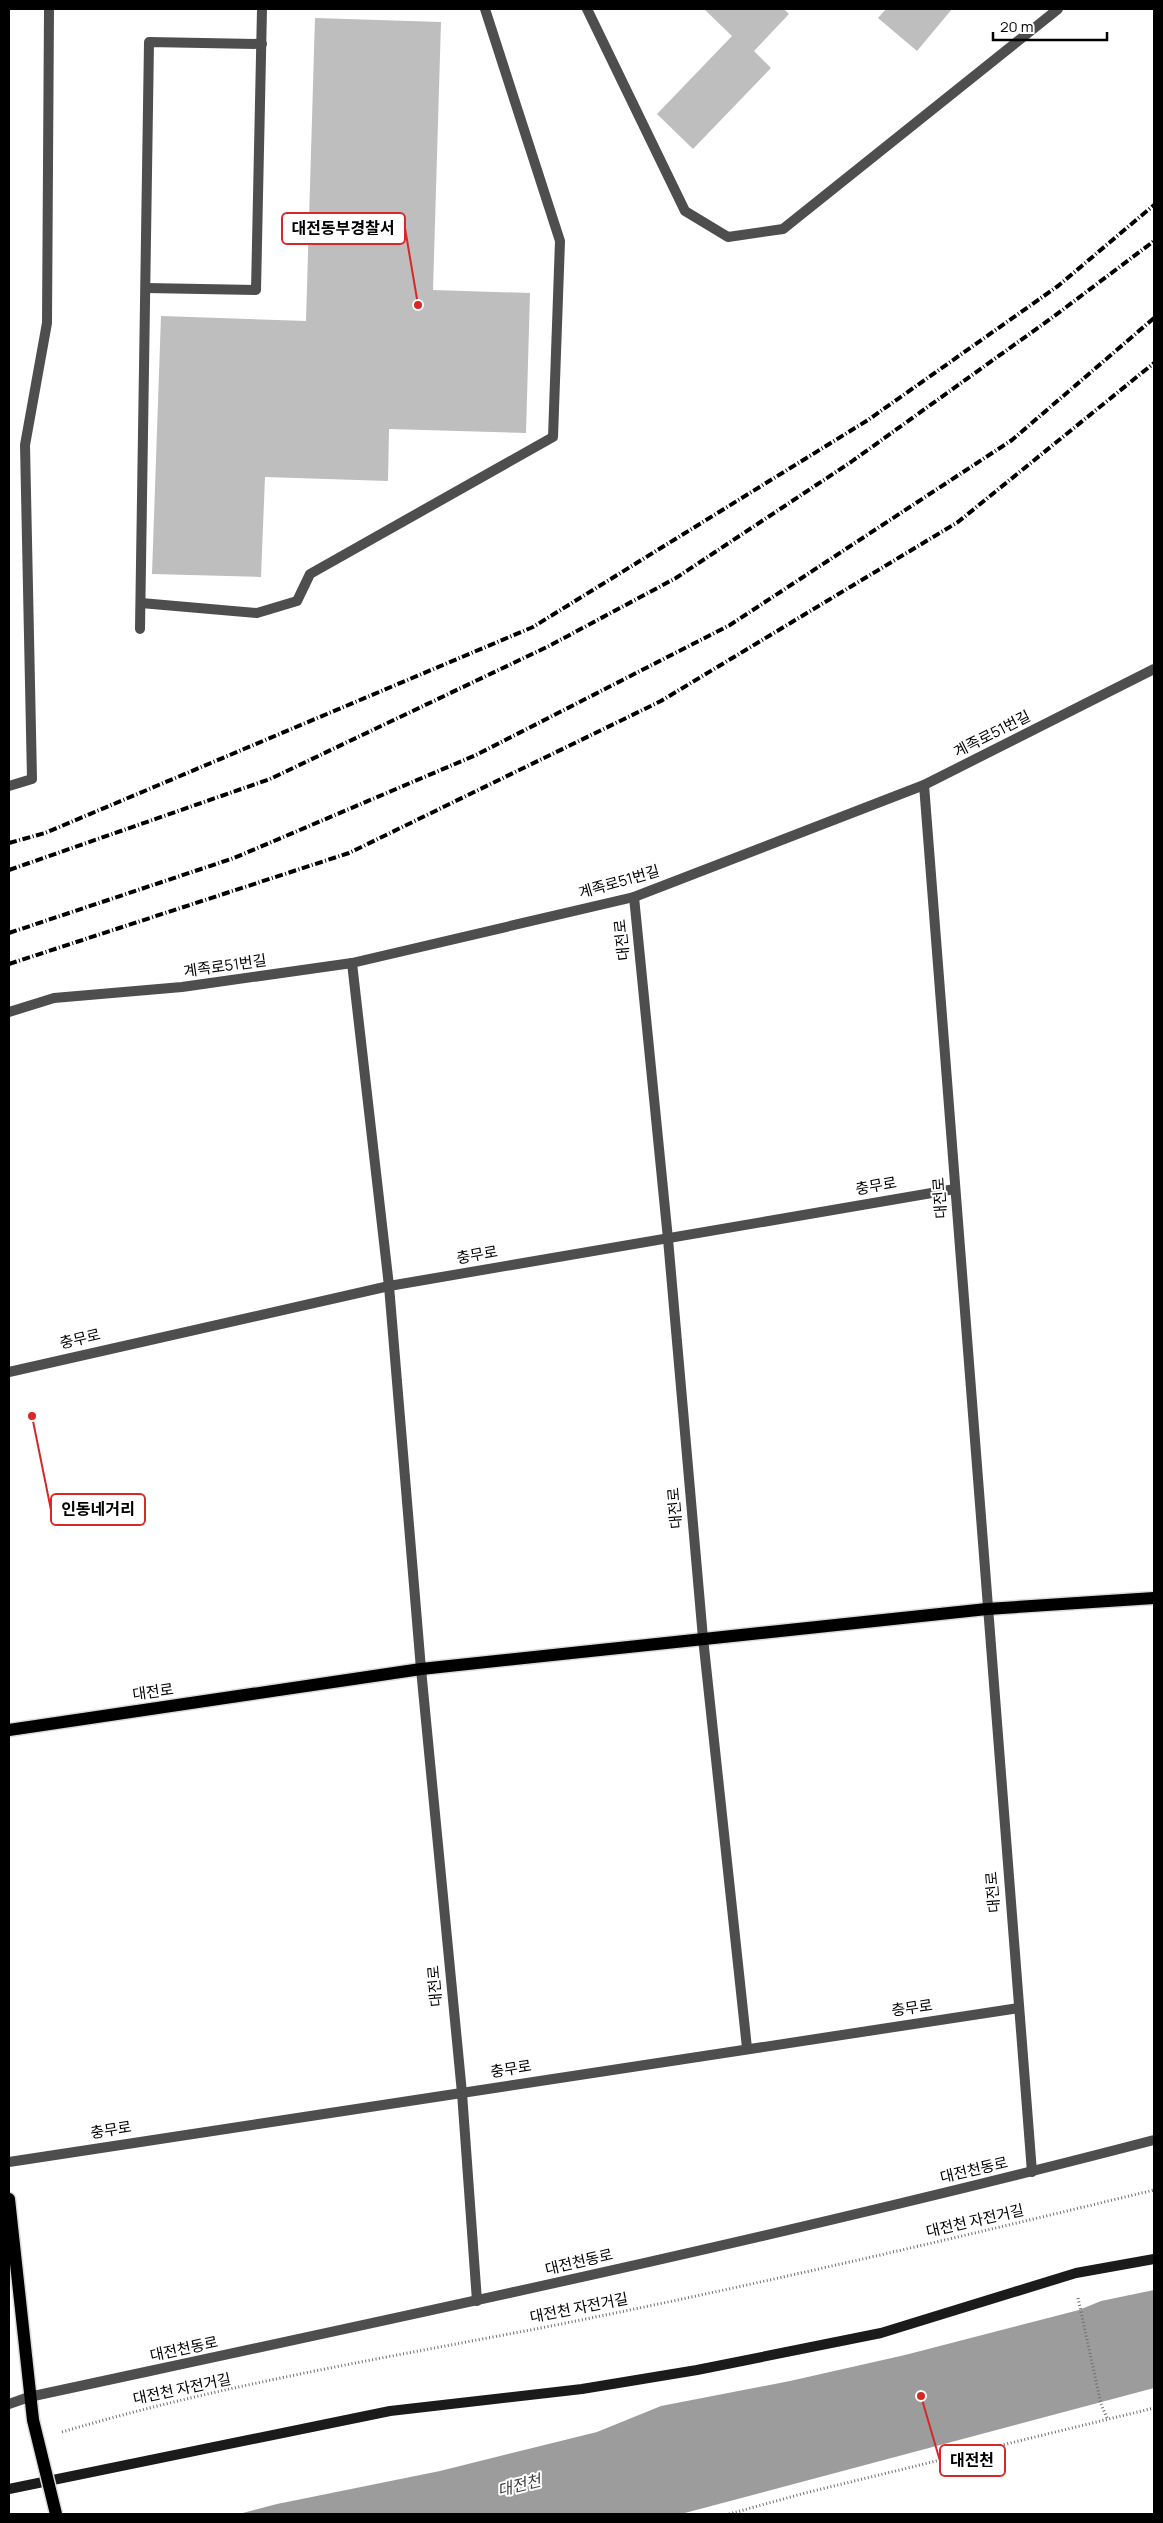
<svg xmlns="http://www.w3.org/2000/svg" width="1163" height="2523" viewBox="0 0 1163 2523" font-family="Manrope,'Noto Sans KR',sans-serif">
  <rect width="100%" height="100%" fill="#fff"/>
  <path fill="#9c9c9c" d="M1154 2290V2388L681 2514H239L277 2504 440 2471 597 2432 661 2406 790 2381 905 2355 1079 2310 1101 2301Z"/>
  <g fill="#bebebe">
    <path d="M704 9H784L789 14 754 51 771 68 693 149 657 114 732 36Z"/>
    <path d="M886 9H952L917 51 878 18Z"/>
    <path d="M315 18 441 22 433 290 530 293 526 433 389 429 388 481 265 477 261 577 152 574 161 316 306 321Z"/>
  </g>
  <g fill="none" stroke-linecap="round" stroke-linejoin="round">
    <defs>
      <g id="primary">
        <path d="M9 1730 421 1669 987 1609 1154 1598"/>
        <path d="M9 2199 33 2420"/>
      </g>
    </defs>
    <use href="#primary" stroke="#dbdbdb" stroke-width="15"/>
    <g stroke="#707070" stroke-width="3" stroke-dasharray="1 2.5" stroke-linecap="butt">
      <path d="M1078 2298 1101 2404 1108 2420"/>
      <path d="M62 2432C223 2384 391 2357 556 2325 757 2285 956 2238 1154 2190"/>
      <path d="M729 2514 805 2493 1154 2408"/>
    </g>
    <g stroke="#4e4e4e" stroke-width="10">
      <path d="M587 9 685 211 728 237 783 229 1058 9"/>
      <path d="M146 288 256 290 262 9"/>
      <path d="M141 603 257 613 297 601 310 574 553 437 560 241 485 9"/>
      <path d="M140 629 149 42 262 44"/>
    </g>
    <g stroke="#4e4e4e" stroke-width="10">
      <path d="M924 785 1032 2172"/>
      <path d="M9 786 32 779 25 445 47 323 49 9"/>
      <path d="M634 897 668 1239 703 1638 747 2048"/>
      <path d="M352 963 389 1286 421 1669 462 2093 477 2301"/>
      <path d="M9 1012 54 998 182 987 352 963 634 897 924 785 1154 669"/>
      <path d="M9 1372 389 1286 955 1189"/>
      <path d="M9 2162 1019 2008"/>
      <path d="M9 2404 29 2397C405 2316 782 2237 1154 2140"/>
    </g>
    <path stroke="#1b1b1b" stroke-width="10" d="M9 2489 390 2411 582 2389 697 2370 881 2333 1076 2273 1154 2259"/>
    <use href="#primary" stroke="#000" stroke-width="12"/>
    <g stroke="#000" stroke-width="4" stroke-dasharray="8 2.5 1 2.5" stroke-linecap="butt">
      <path d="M9 843 45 833 533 627 868 420 1058 286 1154 205"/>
      <path d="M9 870 270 779 549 646 676 578 851 462 1053 317 1154 241"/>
      <path d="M9 933 234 858 476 755 730 625 1012 440 1154 318"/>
      <path d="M9 964 349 853 661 701 958 522 1154 363"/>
    </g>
    <defs>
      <path id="primary-bridge" d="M33 2420 56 2514"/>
    </defs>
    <use href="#primary-bridge" stroke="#dbdbdb" stroke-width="15" stroke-linecap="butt"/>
    <use href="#primary-bridge" stroke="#000" stroke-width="12"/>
  </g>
  <g text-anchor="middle" stroke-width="4" stroke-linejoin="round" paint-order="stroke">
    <g font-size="15" fill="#000" stroke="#fff">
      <text transform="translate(992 734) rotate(-27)" y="5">계족로51번길</text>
      <text transform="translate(619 882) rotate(-16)" y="5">계족로51번길</text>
      <text transform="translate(622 940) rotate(-96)" y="5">대전로</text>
      <text transform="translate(225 966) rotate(-8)" y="5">계족로51번길</text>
      <text transform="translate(876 1186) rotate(-10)" y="5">충무로</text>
      <text transform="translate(940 1198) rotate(-94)" y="5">대전로</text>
      <text transform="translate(477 1255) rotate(-10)" y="5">충무로</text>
      <text transform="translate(80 1339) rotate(-13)" y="5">충무로</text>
      <text transform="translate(675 1508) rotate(-95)" y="5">대전로</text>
      <text transform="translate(153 1692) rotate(-8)" y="5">대전로</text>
      <text transform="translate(993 1892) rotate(-95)" y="5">대전로</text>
      <text transform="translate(435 1986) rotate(-95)" y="5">대전로</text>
      <text transform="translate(912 2008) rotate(-8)" y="5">충무로</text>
      <text transform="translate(511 2069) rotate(-9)" y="5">충무로</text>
      <text transform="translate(111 2130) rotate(-9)" y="5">충무로</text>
      <text transform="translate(974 2170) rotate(-13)" y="5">대전천동로</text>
      <text transform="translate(975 2221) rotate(-13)" y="5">대전천 자전거길</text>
      <text transform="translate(579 2262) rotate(-13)" y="5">대전천동로</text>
      <text transform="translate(579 2308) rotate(-11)" y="5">대전천 자전거길</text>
      <text transform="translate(184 2349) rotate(-12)" y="5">대전천동로</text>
      <text transform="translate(182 2389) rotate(-12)" y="5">대전천 자전거길</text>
    </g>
    <g font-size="16" font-style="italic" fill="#3d3d3d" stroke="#fff">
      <text transform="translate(519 2485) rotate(-14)" y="6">대전천</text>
    </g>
  </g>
  <path fill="none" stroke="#d62828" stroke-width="2" d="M418 305L405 228M32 1416L51 1510M921 2396L940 2461"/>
  <g fill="#d62828" stroke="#fff" stroke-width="2">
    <circle cx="418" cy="305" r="5"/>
    <circle cx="32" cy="1416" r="5"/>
    <circle cx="921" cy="2396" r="5"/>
  </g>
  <g fill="#fff" stroke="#d62828" stroke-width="2">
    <rect x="282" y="213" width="123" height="31" rx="5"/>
    <rect x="51" y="1494" width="94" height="31" rx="5"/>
    <rect x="940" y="2445" width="65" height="31" rx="5"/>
  </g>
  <g font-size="16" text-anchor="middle" font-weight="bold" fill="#000">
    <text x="343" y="234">대전동부경찰서</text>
    <text x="98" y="1515">인동네거리</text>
    <text x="972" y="2466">대전천</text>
  </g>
  <rect width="1163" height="2523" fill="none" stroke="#000000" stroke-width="20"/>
  <path d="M993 32v8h114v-8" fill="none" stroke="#000000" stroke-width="2.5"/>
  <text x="1000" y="32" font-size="15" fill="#000000" stroke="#ffffff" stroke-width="4" paint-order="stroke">20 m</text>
</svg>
